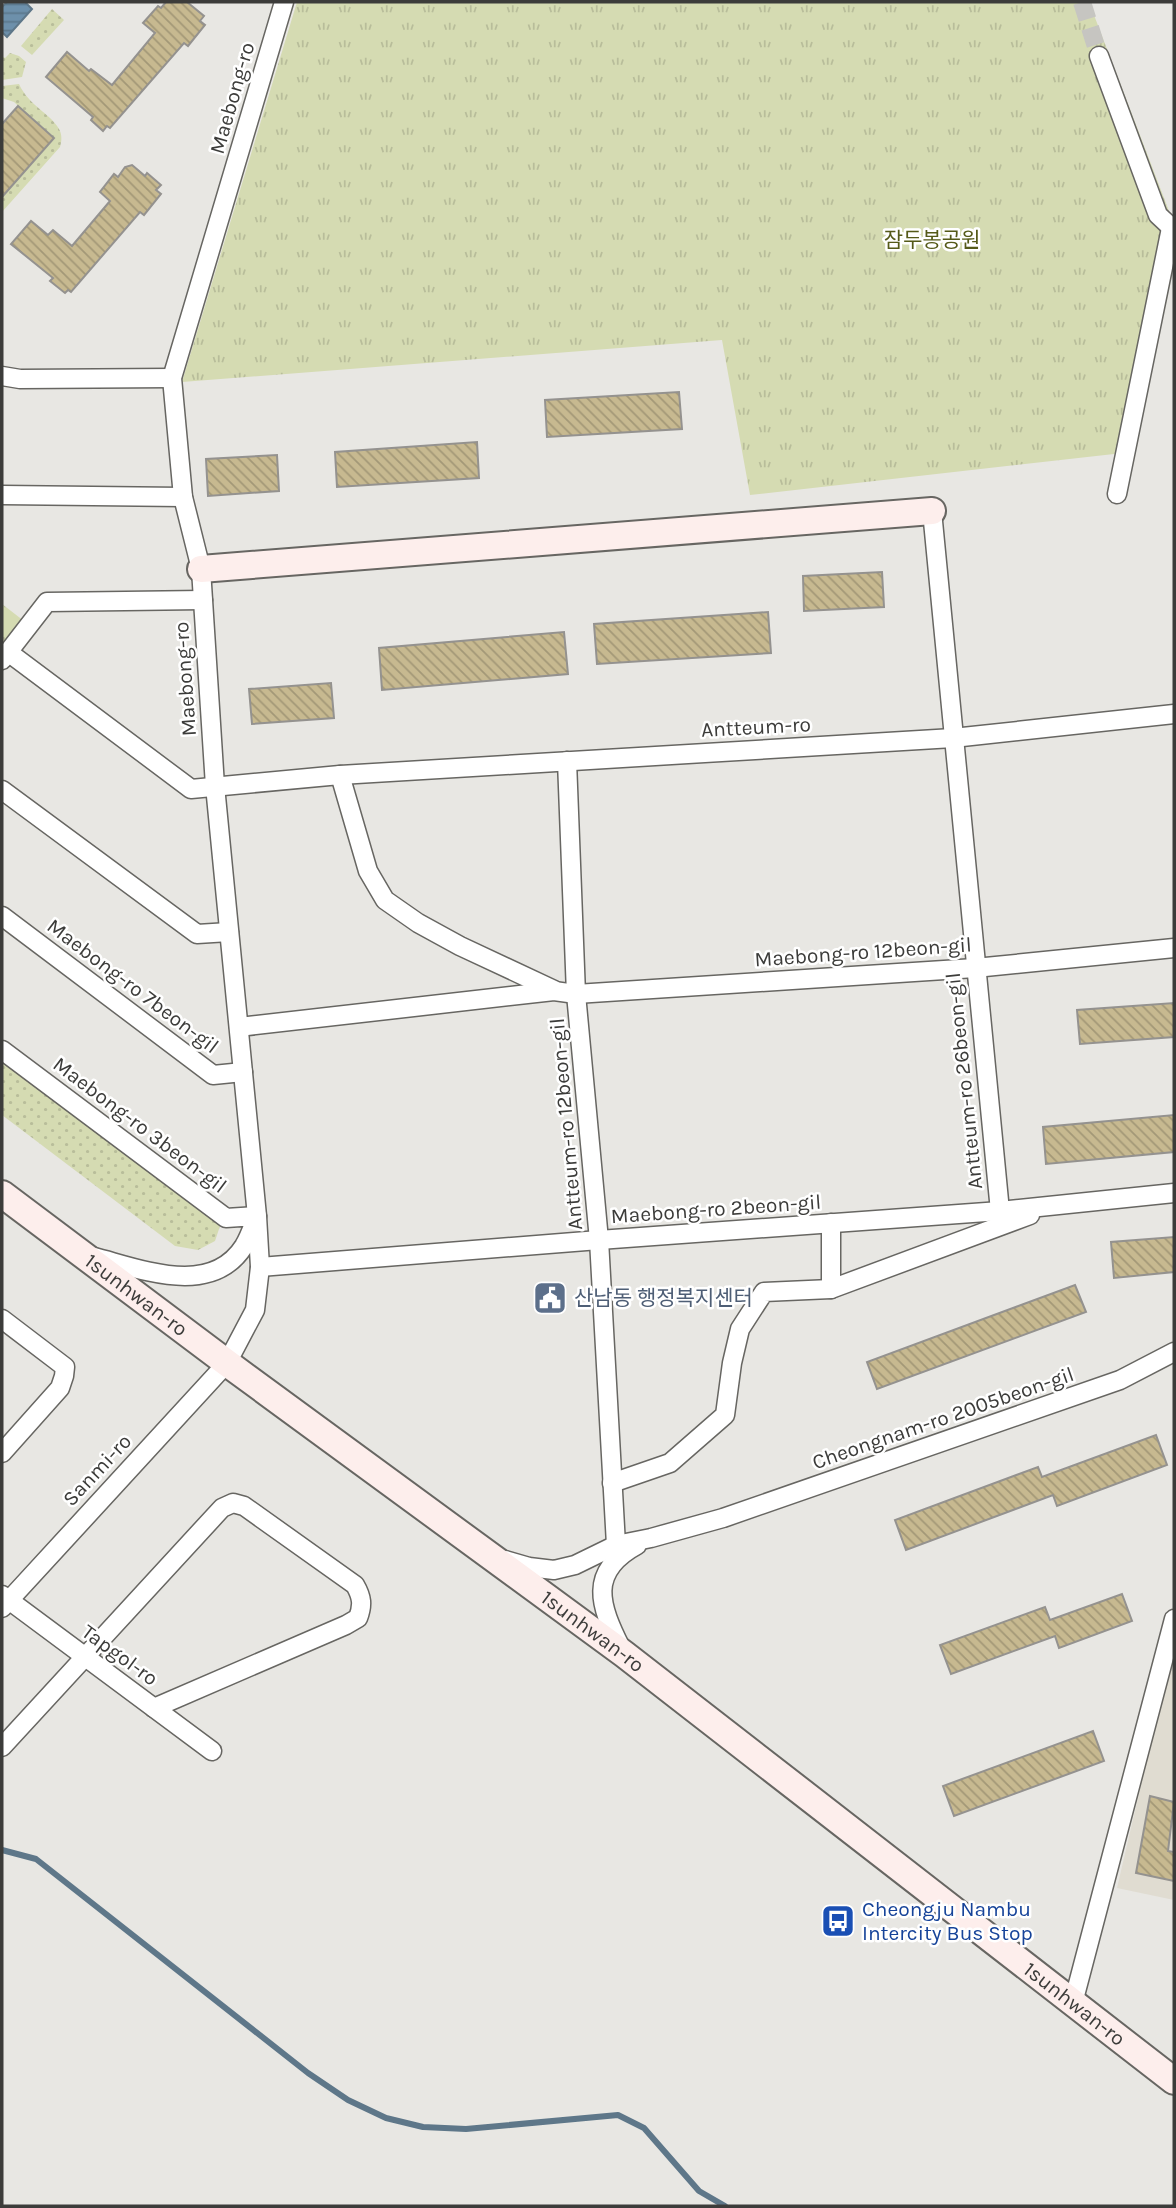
<svg xmlns="http://www.w3.org/2000/svg" width="1176" height="2208" viewBox="0 0 1176 2208" font-family="Karla,'Noto Sans KR',sans-serif">
  <defs>
    <pattern id="grass-dots" width="8" height="8" patternUnits="userSpaceOnUse" patternTransform="scale(1.75)"><rect width="8" height="8" fill="#d5dbb2"/><path d="M2 2h.1M6 6h.1" fill="none" stroke="#b8bd9a" stroke-width="1.8" stroke-linecap="round"/></pattern>
    <pattern id="park-tufts" width="24" height="20" patternUnits="userSpaceOnUse" patternTransform="scale(1.75)"><rect width="24" height="20" fill="#d5dbb2"/><path d="M3 7l-1-3M5 7V3M7 7l1-3M15 17l-1-3M17 17v-4M19 17l1-3" fill="none" stroke="#b8bd9a"/></pattern>
    <pattern id="water-rules" width="6" height="5" patternUnits="userSpaceOnUse" patternTransform="scale(1.75)"><rect width="6" height="5" fill="#6d90ab"/><path d="M0 2.5h6" fill="none" stroke="#5b778c"/></pattern>
    <pattern id="building-back-hatch" width="6" height="6" patternUnits="userSpaceOnUse" patternTransform="scale(1.75)"><rect width="6" height="6" fill="#c7b990"/><path d="M-1 5l2 2M0 0l6 6M5-1l2 2" fill="none" stroke="#a39877"/></pattern>
  </defs>
  <rect width="100%" height="100%" fill="#e8e7e3"/>
  <path fill="#e0dcd1" d="M1174 1644V1900L1117 1888Z"/>
  <g fill="url(#grass-dots)">
    <path d="M52 9 64 20 32 55 21 46Z"/>
    <path d="M10 53 19 56 26 62 22 77 2 80V56L5 58Z"/>
    <path d="M19 84C29 106 50 113 59 129 62 134 62 141 60 147L2 212V197L54 139 14 102 2 98V86Z"/>
    <path d="M2 1057 206 1210 220 1226 215 1241 198 1250 175 1246 2 1115Z"/>
  </g>
  <g fill="url(#park-tufts)">
    <path d="M297 2H1089L1169 211 1171 265 1135 439 1114 454 750 495 722 340 182 382Z"/>
    <path d="M2 604 24 621 2 648Z"/>
  </g>
  <path fill="url(#water-rules)" stroke="#5e7789" stroke-width="2" d="M7 2H25L32 9 7 37 2 32V7Z"/>
  <g fill="none" stroke-linecap="round" stroke-linejoin="round">
    <path stroke="#5e7789" stroke-width="6" d="M2 1850 36 1859 308 2073 348 2100 386 2118 423 2127 466 2129 618 2115 644 2128 699 2191 725 2206"/>
  </g>
  <g fill="url(#building-back-hatch)" stroke="#94928f" stroke-width="2">
    <path d="M166 2H187L204 16 200 21 205 25 188 46 184 43 110 128 107 126 103 131 91 120 93 117 46 77 67 52 89 71 91 69 112 85 155 33 143 23 158 6 161 8Z"/>
    <path d="M18 106 54 138 2 197V124Z"/>
    <path d="M132 165 145 176 147 173 161 185 156 190 161 194 144 215 140 212 71 292 68 290 65 293 50 281 53 278 11 244 31 221 48 235 53 230 72 246 110 201 100 192 114 174 118 177 125 167Z"/>
    <path d="M679 392 682 429 547 437 545 400Z"/>
    <path d="M477 442 479 478 337 487 335 452Z"/>
    <path d="M277 455 279 491 208 496 206 459Z"/>
    <path d="M882 572 884 607 804 611 803 576Z"/>
    <path d="M768 612 771 653 597 664 594 624Z"/>
    <path d="M564 632 568 674 382 690 379 648Z"/>
    <path d="M331 683 334 718 252 724 249 689Z"/>
    <path d="M1174 1003V1037L1080 1044 1077 1010Z"/>
    <path d="M1174 1115V1152L1046 1164 1043 1127Z"/>
    <path d="M1174 1237V1272L1114 1278 1111 1242Z"/>
    <path d="M1075 1285 1086 1312 877 1389 867 1362Z"/>
    <path d="M1156 1435 1167 1465 1057 1506 1053 1495 906 1550 895 1520 1038 1467 1042 1477Z"/>
    <path d="M1122 1594 1132 1621 1059 1648 1055 1636 951 1674 940 1645 1045 1607 1050 1620Z"/>
    <path d="M1093 1731 1104 1761 954 1816 943 1786Z"/>
    <path d="M1150 1796 1174 1802 1168 1851 1174 1852V1881L1136 1873Z"/>
  </g>
  <g fill="none" stroke-linecap="round" stroke-linejoin="round">
    <path stroke="#c6c5c1" stroke-width="18" stroke-dasharray="18 9" stroke-linecap="butt" d="M1082 2 1099 56"/>
    <defs>
      <g id="street">
        <path d="M1099 56 1158 215 1174 230"/>
        <path d="M2 376 20 379 172 378"/>
        <path d="M1117 494 1171 228"/>
        <path d="M2 495 183 497"/>
        <path d="M932 511 1000 1211"/>
        <path d="M8 652 191 789 340 775 953 738 1174 714"/>
        <path d="M2 660 47 602 203 600"/>
        <path d="M567 761 576 994 599 1240 616 1545"/>
        <path d="M340 775 368 871 385 900 418 923 460 946 554 990"/>
        <path d="M2 790 197 934 229 932"/>
        <path d="M2 916 213 1075 243 1072"/>
        <path d="M239 1027 554 991 576 994 975 968 1174 948"/>
        <path d="M2 1050 226 1218 257 1216C253 1226 250 1236 244 1246 211 1298 141 1269 94 1257"/>
        <path d="M831 1223V1289"/>
        <path d="M260 1267 599 1240 1000 1211 1174 1193"/>
        <path d="M2 1319 65 1367 64 1376 60 1388 2 1453"/>
        <path d="M612 1483 670 1463 725 1415 732 1363 740 1329 764 1292 831 1289 1030 1215"/>
        <path d="M505 1560 529 1567 554 1570 575 1565 616 1545 651 1538 723 1518 1120 1380 1174 1352"/>
        <path d="M2 1595 212 1751"/>
        <path d="M2 1608 227 1363 255 1310 260 1267 257 1216 215 786 201 569 183 497 172 378 284 2"/>
        <path d="M621 1648C600 1606 587 1572 637 1545"/>
        <path d="M2 1747 222 1508 233 1503 244 1506 355 1585C362 1597 363 1605 358 1618L346 1625 154 1708"/>
        <path d="M1073 2003 1174 1619"/>
      </g>
      <g id="secondary">
        <path d="M201 569 932 511"/>
        <path id="s1" d="M2 1194 227 1363 624 1654 1174 2081"/>
      </g>
    </defs>
    <use href="#street" stroke="#676662" stroke-width="21"/>
    <use href="#secondary" stroke="#676662" stroke-width="30"/>
    <use href="#street" stroke="#fff" stroke-width="18"/>
    <use href="#secondary" stroke="#fdeeec" stroke-width="26"/>
  </g>
  <defs>
    <symbol id="civic-square" viewBox="-11 -11 22 22"><rect x="-9" y="-9" width="18" height="18" rx="4" fill="#5c6f8a" stroke="#fff"/><path d="M-.6-6.5H3V-4.5H.6V-3L4-1V1h2V6H-6V1h2V-1L-.6-3ZM-1.2 2.5V6h2.4V2.5Z" fill="#fff"/></symbol>
    <symbol id="bus-square" viewBox="-11 -11 22 22"><rect x="-9" y="-9" width="18" height="18" rx="4" fill="#1a4fb4" stroke="#fff"/><path d="M-5-6H5V4H4V6H2V4H-2V6H-4V4H-5ZM-3.5-4V0h7V-4ZM-3.5 1.2v1.5H-2V1.2ZM2 1.2v1.5H3.5V1.2Z" fill="#fff"/></symbol>
  </defs>
  <g fill-rule="evenodd">
    <use href="#civic-square" x="531" y="1279" width="38" height="38"/>
    <use href="#bus-square" x="819" y="1902" width="38" height="38"/>
  </g>
  <g text-anchor="middle" stroke-width="5" stroke-linejoin="round" paint-order="stroke">
    <g font-size="21" fill="#3c3c3a" stroke="#fff">
      <text transform="translate(232 98) rotate(-74)" y="7">Maebong-ro</text>
      <text transform="translate(185 679) rotate(-94)" y="7">Maebong-ro</text>
      <text transform="translate(756 727) rotate(-3)" y="7">Antteum-ro</text>
      <text transform="translate(863 952) rotate(-4)" y="7">Maebong-ro 12beon-gil</text>
      <text transform="translate(133 986) rotate(37)" y="7">Maebong-ro 7beon-gil</text>
      <text transform="translate(964 1081) rotate(-96)" y="7">Antteum-ro 26beon-gil</text>
      <text transform="translate(566 1124) rotate(-95)" y="7">Antteum-ro 12beon-gil</text>
      <text transform="translate(140 1125) rotate(37)" y="7">Maebong-ro 3beon-gil</text>
      <text transform="translate(716 1209) rotate(-4)" y="7">Maebong-ro 2beon-gil</text>
      <text dy="7" stroke="none"><textPath href="#s1" startOffset="168">1sunhwan-ro</textPath></text>
      <text transform="translate(943 1418) rotate(-19)" y="7">Cheongnam-ro 2005beon-gil</text>
      <text transform="translate(97 1470) rotate(-47)" y="7">Sanmi-ro</text>
      <text dy="7" stroke="none"><textPath href="#s1" startOffset="735">1sunhwan-ro</textPath></text>
      <text transform="translate(120 1655) rotate(36)" y="7">Tapgol-ro</text>
      <text dy="7" stroke="none"><textPath href="#s1" startOffset="1344">1sunhwan-ro</textPath></text>
    </g>
    <g font-size="21" fill="#555a19" stroke="#fff">
      <text x="932" y="247">잠두봉공원</text>
    </g>
    <g font-size="21" fill="#4e5e75" stroke="#fff" text-anchor="start">
      <text x="574" y="1305">산남동 행정복지센터</text>
    </g>
    <g font-size="21" fill="#164399" stroke="#fff" text-anchor="start">
      <text x="862" y="1916">Cheongju Nambu<tspan x="862" dy="24">Intercity Bus Stop</tspan></text>
    </g>
  </g>
  <rect width="1176" height="2208" fill="none" stroke="#3c3c3a" stroke-width="7"/>
</svg>
